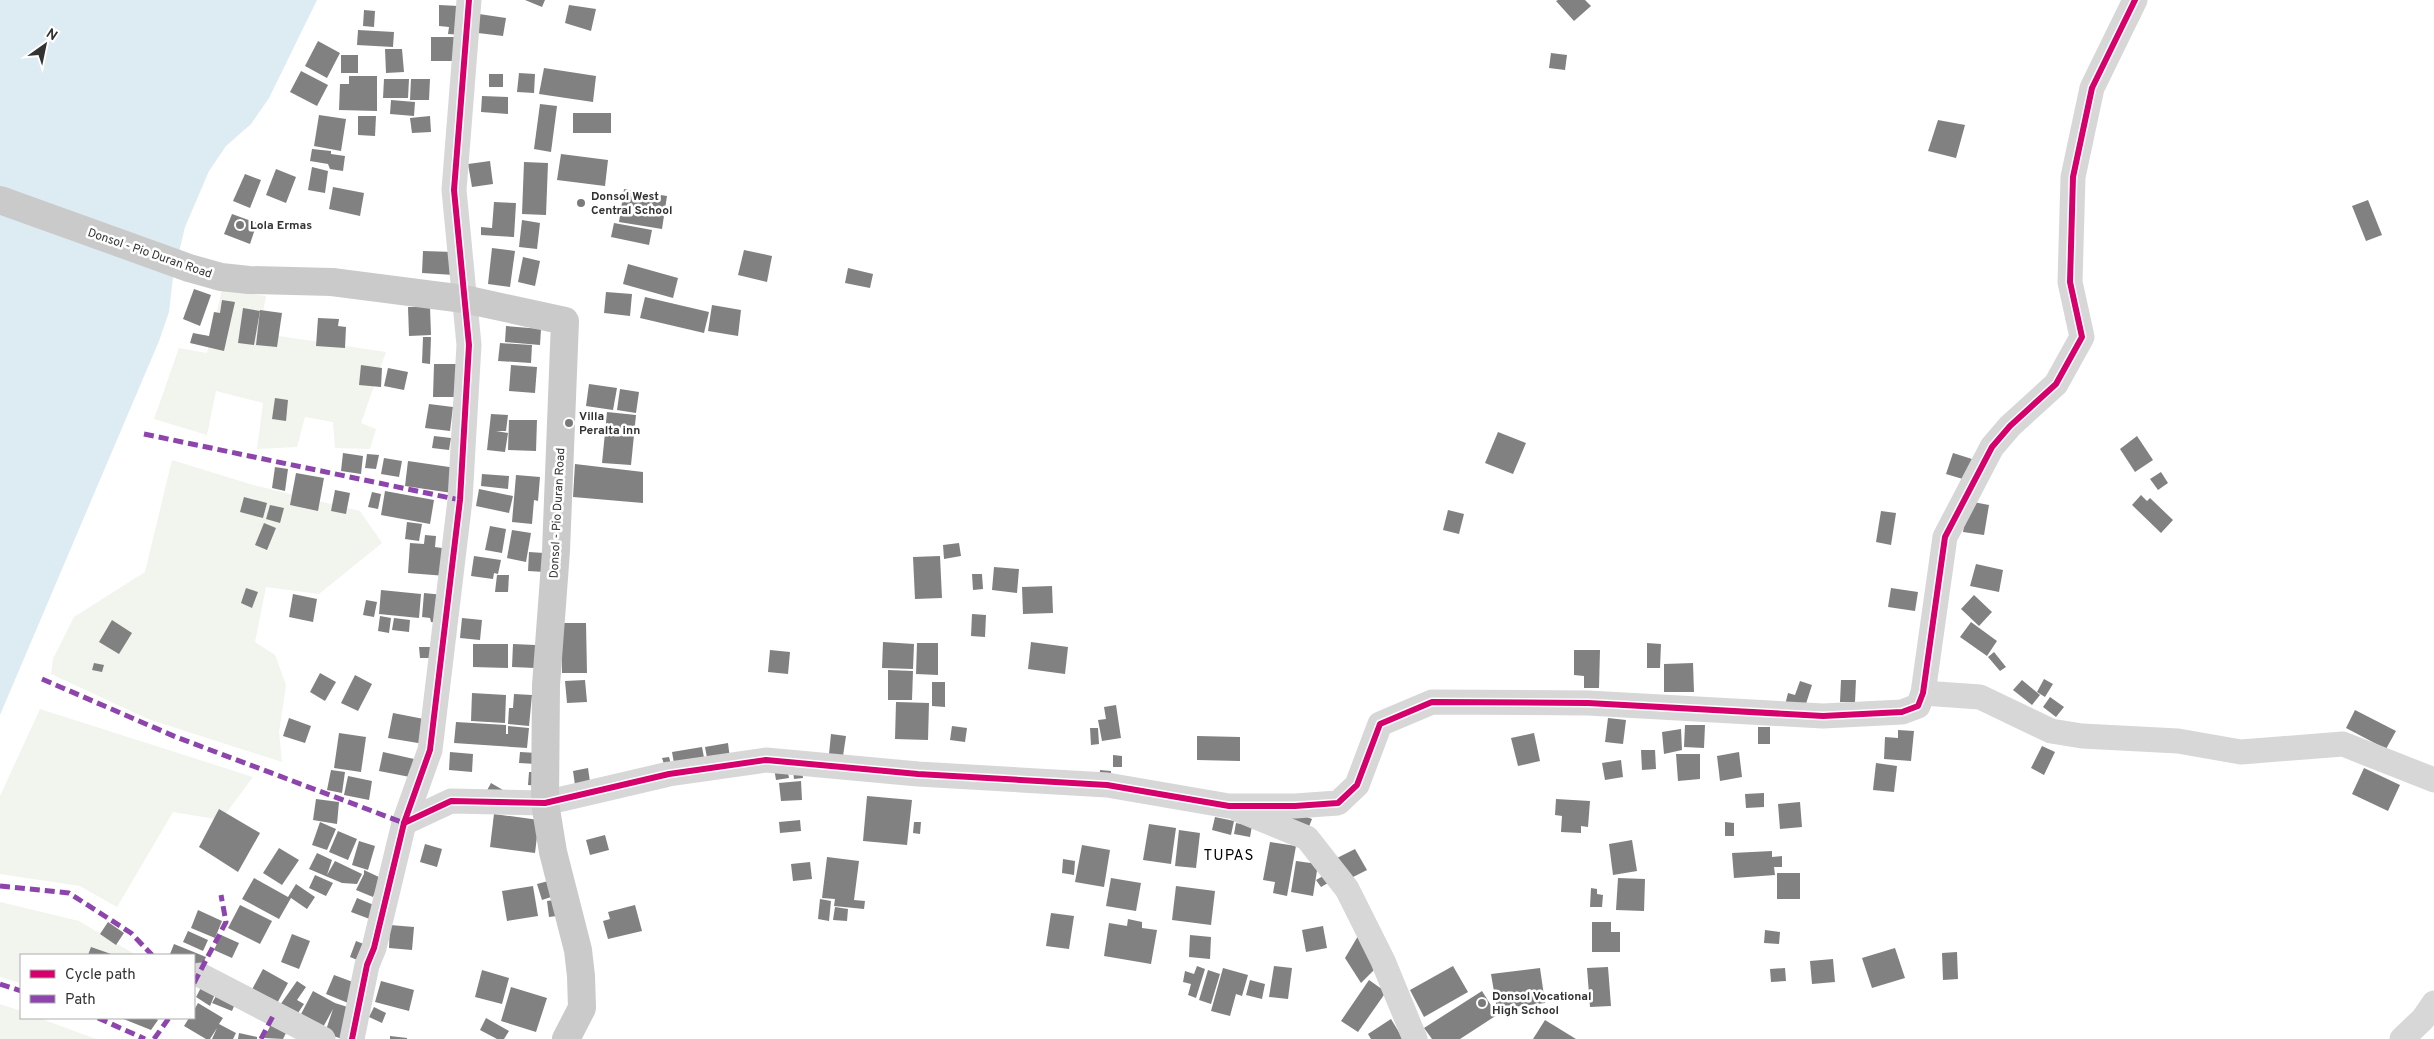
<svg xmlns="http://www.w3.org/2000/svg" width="2434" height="1039" viewBox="0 0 2434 1039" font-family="Overpass,sans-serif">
  <rect width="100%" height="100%" fill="#fff"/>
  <g fill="#f1f5ed">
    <path d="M222 290 266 296 259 333 386 352 361 423 376 429 370 449 335 448 333 422 305 417 297 447 257 449 263 403 216 391 207 435 154 419 179 348 207 353Z"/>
    <path d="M172 460 253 485 360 511 382 543 319 594 266 587 255 642 275 655 286 685 279 732 282 762 148 719 51 674 53 659 74 617 145 572Z"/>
    <path d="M40 709 253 777 221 820 173 812 117 907 80 886 0 874V796Z"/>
    <path d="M0 902 79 921 136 955H21V983L0 977Z"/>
    <path d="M0 1004 21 1011V1018H39L96 1039H0Z"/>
  </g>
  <path fill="#ddebf3" d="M0 0H317L269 98 251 124 226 146 209 171 185 227 173 277 169 312 159 341 0 715Z"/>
  <g fill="#818181">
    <path d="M525 0H545L542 7Z"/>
    <path d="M1558 0H1585L1591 6 1574 21 1556 1Z"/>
    <path d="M439 5 459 6 463 35 448 34 449 27 439 26Z"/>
    <path d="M569 5 596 9 591 31 565 23Z"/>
    <path d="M364 10 375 11 374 27 363 26Z"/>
    <path d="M479 14 506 18 503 36 478 33Z"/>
    <path d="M358 30 394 32 393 47 357 45Z"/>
    <path d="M431 37H460L459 61H431Z"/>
    <path d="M318 41 340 53 327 78 305 66Z"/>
    <path d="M385 49H402L404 72 386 73Z"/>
    <path d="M1551 53 1567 55 1565 70 1549 68Z"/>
    <rect x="341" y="55" width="17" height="18"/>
    <path d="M544 68 596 76 593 102 539 94Z"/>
    <path d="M301 71 328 85 317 106 290 92Z"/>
    <path d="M519 73 535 74 534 93 517 92Z"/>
    <rect x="489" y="74" width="14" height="13"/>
    <path d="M349 76H377V111L339 110 340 84H349Z"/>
    <path d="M384 79H409L408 98H383Z"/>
    <path d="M411 79H430L429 100H410Z"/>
    <path d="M482 96 508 97V114L481 112Z"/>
    <path d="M391 100 415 102 414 116 390 114Z"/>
    <path d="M540 104 557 106 551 152 534 149Z"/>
    <rect x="573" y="113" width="38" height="20"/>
    <path d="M319 115 346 119 341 151 314 146Z"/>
    <path d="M358 116H376L375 136 358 135Z"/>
    <path d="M430 116 431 132 412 133 410 118Z"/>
    <path d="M1938 120 1965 125 1956 158 1928 151Z"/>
    <path d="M312 149 331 151V154L345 156 343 171 330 169 328 164 310 161Z"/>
    <path d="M561 154 608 160 605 186 557 180Z"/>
    <path d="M490 161 493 184 472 187 468 164Z"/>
    <path d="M524 162 548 163 546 215 522 214Z"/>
    <path d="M312 167 328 171 325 193 308 190Z"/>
    <path d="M276 169 296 177 286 203 266 195Z"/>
    <path d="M245 174 261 180 250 208 233 201Z"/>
    <path d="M333 187 364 193 360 216 329 209Z"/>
    <path d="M624 189 667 196 662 229 619 222Z"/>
    <path d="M2368 200 2382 235 2366 241 2352 206Z"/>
    <path d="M494 202 516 203 514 237 481 235V227L492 228Z"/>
    <path d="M232 214 257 223 250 244 224 234Z"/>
    <path d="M522 220 540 223 537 249 519 247Z"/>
    <path d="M614 223 652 230 649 245 611 237Z"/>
    <path d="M492 248 515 251 510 287 488 284Z"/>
    <path d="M744 250 772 256 767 282 738 275Z"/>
    <path d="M423 251 454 252V275L422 273Z"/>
    <path d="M523 257 540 261 535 286 518 282Z"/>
    <path d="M628 264 678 278 673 298 623 284Z"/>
    <path d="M848 268 873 274 870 288 845 283Z"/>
    <path d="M194 289 211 295 200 326 183 319Z"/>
    <path d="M606 292 632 294 630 316 604 313Z"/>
    <path d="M645 297 709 312 704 333 640 318Z"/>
    <path d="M222 300 235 302 224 351 190 343 193 333 209 336 214 312 220 313Z"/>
    <path d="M712 305 741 310 738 336 708 331Z"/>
    <path d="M408 307H430L431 335 409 336Z"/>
    <path d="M243 308 260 311 254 345 238 343Z"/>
    <path d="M260 310 282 313 277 347 256 345Z"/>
    <path d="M318 318 339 319 338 326 346 327 345 348 316 346Z"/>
    <path d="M506 326 541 329 540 345 505 342Z"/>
    <path d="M423 337H431L430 364 422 363Z"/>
    <path d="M500 343 532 345 531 363 498 361Z"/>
    <path d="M434 364H465L464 397H433Z"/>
    <path d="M361 365 382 368 381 387 359 385Z"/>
    <path d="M511 365 537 367 535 393 509 391Z"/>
    <path d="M388 368 408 372 404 390 384 386Z"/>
    <path d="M589 384 617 388 613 410 586 406Z"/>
    <path d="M620 389 639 392 636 413 617 410Z"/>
    <path d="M275 398 288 400 286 421 272 419Z"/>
    <path d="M429 404 453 407 450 431 425 428Z"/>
    <path d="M607 412 636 415 631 465 602 463Z"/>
    <path d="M491 414 508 415 506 431H496L508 433 505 452 487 450Z"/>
    <path d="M509 420H537L536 451 508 450Z"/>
    <path d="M1498 432 1526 443 1513 474 1485 463Z"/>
    <path d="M434 436 451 438 449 450 432 448Z"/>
    <path d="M2137 436 2153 460 2135 472 2120 449Z"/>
    <path d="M343 453 363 456 361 474 341 471Z"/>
    <path d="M1953 453 1972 459 1966 480 1946 474Z"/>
    <path d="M367 454 379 455 376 469 365 468Z"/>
    <path d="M384 458 402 461 399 477 381 474Z"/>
    <path d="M408 461 456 468 452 493 405 486Z"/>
    <path d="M575 464 643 472V503L573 497Z"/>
    <path d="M275 467 288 469 285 491 272 488Z"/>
    <path d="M2161 472 2168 483 2158 490 2150 479Z"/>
    <path d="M296 473 324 478 318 511 290 505Z"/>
    <path d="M482 474 509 476 508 489 481 486Z"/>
    <path d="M516 475 540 477 538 501 534 500 532 524 512 522Z"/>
    <path d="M479 489 513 496 509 513 476 506Z"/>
    <path d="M335 490 350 493 346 514 331 511Z"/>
    <path d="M385 491 434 500 430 524 381 515Z"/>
    <path d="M372 492 381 494 378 509 368 507Z"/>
    <path d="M2141 495 2147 501 2150 498 2173 520 2161 533 2132 505Z"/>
    <path d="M244 497 267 503 263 518 240 512Z"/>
    <path d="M1968 501 1989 505 1984 535 1963 532Z"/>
    <path d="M270 505 284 508 280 523 266 519Z"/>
    <path d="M1448 510 1464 514 1459 534 1443 530Z"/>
    <path d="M1881 511 1896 513 1891 545 1876 542Z"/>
    <path d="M407 522 422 524 419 541 405 539Z"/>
    <path d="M264 523 276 528 267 550 255 545Z"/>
    <path d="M490 526 506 529 502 553 485 550Z"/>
    <path d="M512 530 531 533 526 562 507 558Z"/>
    <path d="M425 535 436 536 435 547 449 549 446 576 408 573 410 543 424 544Z"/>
    <path d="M959 543 961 556 944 559 943 545Z"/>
    <path d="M529 552 544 553V572L528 571Z"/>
    <path d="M474 556 501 560 498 574 494 573 493 579 471 576Z"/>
    <path d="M940 556 942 598 915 599 913 557Z"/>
    <path d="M1976 564 2003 570 1999 592 1970 586Z"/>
    <path d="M994 567 1019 569 1017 593 992 590Z"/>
    <path d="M972 574H982L983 589 973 590Z"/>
    <path d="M497 575H509L508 592H495Z"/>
    <path d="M1052 586 1053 613 1023 614 1022 587Z"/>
    <path d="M246 588 258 592 252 608 241 603Z"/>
    <path d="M1891 588 1918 592 1915 611 1888 607Z"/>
    <path d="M381 590 421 594 419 618 379 614Z"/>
    <path d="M424 593 444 595 441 623 431 622 430 618 422 617Z"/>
    <path d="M293 594 317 599 313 622 289 617Z"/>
    <path d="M1974 595 1992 612 1979 626 1961 609Z"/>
    <path d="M366 600 377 602 374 617 363 615Z"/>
    <path d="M972 614 986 615 985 637 971 636Z"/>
    <path d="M380 616 391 618 389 633 378 631Z"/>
    <path d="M394 618 410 620 409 632 392 630Z"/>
    <path d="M462 618 482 620 480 640 460 638Z"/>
    <path d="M112 620 132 633 119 654 99 642Z"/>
    <path d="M1971 622 1997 641 1987 656 1960 637Z"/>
    <path d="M561 623H586L587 673H562Z"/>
    <path d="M883 642 914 644 913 669 882 668Z"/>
    <path d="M1031 642 1068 647 1065 674 1028 669Z"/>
    <path d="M917 643H938V675L916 674Z"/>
    <path d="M1647 643 1661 644 1660 668H1647Z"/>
    <path d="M473 644H508V668L473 667Z"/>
    <path d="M513 644 535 645V668L512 667Z"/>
    <path d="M419 647H435V658H420Z"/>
    <path d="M770 650 790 652 788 674 768 672Z"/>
    <path d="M1574 650H1600L1599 688H1584V676L1574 675Z"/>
    <path d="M1994 652 2006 667 2000 671 1988 657Z"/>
    <path d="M94 663 104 665 102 672 92 670Z"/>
    <path d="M1693 663 1694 692H1664V664Z"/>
    <path d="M888 670 913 671 912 700H888Z"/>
    <path d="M320 673 336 682 325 701 310 692Z"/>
    <path d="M355 675 372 684 358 711 341 703Z"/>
    <path d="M2044 679 2053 684 2045 697 2037 692Z"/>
    <path d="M585 680 587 702 567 703 565 681Z"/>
    <path d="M1841 680H1856L1855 702H1840Z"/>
    <path d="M2022 680 2040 695 2032 705 2013 690Z"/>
    <path d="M1800 681 1812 685 1804 710 1785 705 1788 693 1795 695Z"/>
    <path d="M932 682H945V707L932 706Z"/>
    <path d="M472 693 506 695 505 723 471 721Z"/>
    <path d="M514 694 532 695 529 726 508 724 509 708H513Z"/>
    <path d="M2050 697 2064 707 2056 717 2043 707Z"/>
    <path d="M896 702 929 703 928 740 895 739Z"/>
    <path d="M1116 705 1121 738 1102 741 1098 720 1106 719 1104 707Z"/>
    <path d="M2355 710 2396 731 2386 749 2346 728Z"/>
    <path d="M393 713 429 720 424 744 388 738Z"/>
    <path d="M289 718 311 726 305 743 283 736Z"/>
    <path d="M1608 718 1626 720 1623 744 1605 742Z"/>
    <path d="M456 722 506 725V734H508V726L529 728 527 748 454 743Z"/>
    <path d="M1685 725H1705L1704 748 1684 747Z"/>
    <path d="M952 726 967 728 965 742 950 740Z"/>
    <rect x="1758" y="727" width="12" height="17"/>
    <path d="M1090 728H1098L1099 744 1091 745Z"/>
    <path d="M1681 729 1682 750 1664 754 1662 732Z"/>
    <path d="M1898 730 1914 731 1911 761 1884 759 1885 737 1898 738Z"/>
    <path d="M339 733 366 737 361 772 334 768Z"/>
    <path d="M1534 733 1540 761 1518 766 1511 738Z"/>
    <path d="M831 734 846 736 843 756 829 754Z"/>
    <path d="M1197 736 1240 737V761L1197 760Z"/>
    <path d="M728 743 730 759 708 763 705 747Z"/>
    <path d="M2042 746 2055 752 2044 775 2031 768Z"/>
    <path d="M702 747 705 763 675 769 672 752Z"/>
    <path d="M1641 750H1655L1656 769 1642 770Z"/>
    <path d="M383 752 414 759 410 777 379 771Z"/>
    <path d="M450 752 473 754 472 772 449 770Z"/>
    <path d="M520 752 537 753 536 764 519 763Z"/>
    <path d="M1739 752 1742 777 1720 781 1717 756Z"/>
    <path d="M1676 754H1700V779L1678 781Z"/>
    <path d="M1113 755 1122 756V767H1113Z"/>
    <path d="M669 757 672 768 666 770 662 758Z"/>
    <path d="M1621 760 1623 777 1605 780 1602 763Z"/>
    <path d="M1876 763 1897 766 1894 792 1873 790Z"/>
    <path d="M787 767 789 778 776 780 774 768Z"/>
    <path d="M588 768 590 782 575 785 573 771Z"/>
    <path d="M2364 768 2400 785 2388 811 2352 794Z"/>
    <path d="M802 769 803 778 794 779 793 770Z"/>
    <path d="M331 770 345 772 342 793 327 790Z"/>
    <path d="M1100 770 1111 771 1110 782H1099Z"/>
    <path d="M529 772H539L538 786 528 785Z"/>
    <path d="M348 776 372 781 369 800 344 795Z"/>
    <path d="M801 781 802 800 781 801 779 783Z"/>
    <path d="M491 783 503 790 485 794Z"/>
    <path d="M1764 793V807L1746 808 1745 794Z"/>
    <path d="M867 796 912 800 907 845 863 841Z"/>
    <path d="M316 799 339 802 337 824 313 820Z"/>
    <path d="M1556 799 1590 801 1588 827 1581 826V833L1561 832 1562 816 1555 815Z"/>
    <path d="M1800 802 1802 827 1780 829 1778 804Z"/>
    <path d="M219 809 260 833 238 872 199 847Z"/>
    <path d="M1294 812 1312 819 1308 829 1290 822Z"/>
    <path d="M494 814 539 820 535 853 490 847Z"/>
    <path d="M1215 817 1234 821 1231 835 1212 830Z"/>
    <path d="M800 820 801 831 780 833 779 822Z"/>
    <path d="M320 822 336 829 327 850 312 845Z"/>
    <path d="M914 822H921L920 834 913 833Z"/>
    <path d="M1725 822 1734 823V836H1725Z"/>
    <path d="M1236 823 1252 826 1250 837 1234 834Z"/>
    <path d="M1149 824 1176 828 1171 864 1143 860Z"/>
    <path d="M1179 830 1200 833 1196 868 1175 866Z"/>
    <path d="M338 831 357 839 348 860 329 852Z"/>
    <path d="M605 835 609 850 590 855 586 840Z"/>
    <path d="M1632 840 1637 871 1613 875 1609 844Z"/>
    <path d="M359 841 375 846 368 870 352 865Z"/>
    <path d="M1270 842 1296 846 1287 896 1273 893 1275 882 1263 880Z"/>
    <path d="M425 844 442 849 437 867 420 862Z"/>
    <path d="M1082 845 1110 850 1104 887 1075 882Z"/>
    <path d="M279 848 299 860 282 885 263 873Z"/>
    <path d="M1355 849 1367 870 1349 879 1337 858Z"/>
    <path d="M1772 851V857L1782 856V867H1774L1775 875 1734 878 1732 853Z"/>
    <path d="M317 853 332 860 327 875 335 861 362 874 357 884 342 883 309 869Z"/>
    <path d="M827 857 859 861 854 900 865 901 864 909 834 906 835 899 822 898Z"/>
    <path d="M1063 859 1075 861 1074 875 1062 873Z"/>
    <path d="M1296 861 1318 864 1313 896 1291 892Z"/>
    <path d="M810 862 812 879 793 881 791 864Z"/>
    <path d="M364 870 381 878 373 897 356 890 364 874Z"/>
    <rect x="1777" y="873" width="23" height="26"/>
    <path d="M315 875 333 883 326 896 309 888Z"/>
    <path d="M1323 876 1328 883 1321 887 1316 880Z"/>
    <path d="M254 878 288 897 296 884 315 897 307 909 291 898 279 919 242 899Z"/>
    <path d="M1111 878 1141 883 1136 911 1106 906Z"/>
    <path d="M1618 878 1645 879 1644 911 1616 910Z"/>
    <path d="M552 880 557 895 542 900 537 884Z"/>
    <path d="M533 886 538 916 507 921 502 891Z"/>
    <path d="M1176 886 1215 891 1211 925 1172 920Z"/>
    <path d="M1591 888 1597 889V894L1603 895 1602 907H1590Z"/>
    <path d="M357 898 381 908 375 921 351 912Z"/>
    <path d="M561 899 564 915 549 917 547 901Z"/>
    <path d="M820 899 831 901 829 921 818 919Z"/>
    <path d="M240 905 272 921 260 944 228 928Z"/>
    <path d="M635 905 642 931 608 939 603 921 610 919 608 912Z"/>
    <path d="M835 907 848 909 847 921 833 920Z"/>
    <path d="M198 910 222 921 215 938 191 928Z"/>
    <path d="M1051 913 1074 916 1069 949 1046 946Z"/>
    <path d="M1128 919 1142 922V928L1157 930 1151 964 1104 956 1109 923 1127 926Z"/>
    <path d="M108 922 124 933 116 945 100 934Z"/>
    <path d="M1592 922H1611V932H1620V952H1592Z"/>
    <path d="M390 925 414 927 412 950 389 948Z"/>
    <path d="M1323 926 1327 948 1306 952 1302 930Z"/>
    <path d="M1765 930 1780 932 1779 944 1764 943Z"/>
    <path d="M188 931 208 940 203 951 183 942Z"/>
    <path d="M292 934 310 941 299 969 281 962Z"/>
    <path d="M221 935 239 943 232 958 214 950Z"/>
    <path d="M1190 935 1211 937 1210 959 1189 957Z"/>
    <path d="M1358 936 1375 969 1361 983 1345 958Z"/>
    <path d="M356 941 374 948 367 964 350 957Z"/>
    <path d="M174 944 206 957 201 968 194 964V955L170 954Z"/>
    <path d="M91 947 114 955H88Z"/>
    <path d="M1895 948 1905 978 1872 988 1862 958Z"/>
    <path d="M1957 952 1958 979 1943 980 1942 953Z"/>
    <path d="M1833 959 1835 982 1812 984 1810 961Z"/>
    <path d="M1197 966 1205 969 1196 998 1188 995 1191 984 1183 982 1185 971 1194 974Z"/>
    <path d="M1274 966 1292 968 1288 999 1269 997Z"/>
    <path d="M1453 966 1468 992 1424 1017 1410 990Z"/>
    <path d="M1608 967 1611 1006 1590 1007 1587 968Z"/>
    <path d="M1223 968 1248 975 1242 996 1236 994 1230 1016 1211 1011Z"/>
    <path d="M1540 968 1545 1003 1497 1009 1491 974Z"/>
    <path d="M1785 968 1786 981 1771 982 1770 969Z"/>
    <path d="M263 969 288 983 274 1009 249 995Z"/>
    <path d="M482 970 509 978 502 1004 475 997Z"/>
    <path d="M1208 970 1220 974 1211 1004 1199 1000Z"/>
    <path d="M334 975 361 985 353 1005 326 994Z"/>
    <path d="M1250 980 1265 984 1262 999 1246 995Z"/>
    <path d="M1369 980 1386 992 1358 1032 1341 1021Z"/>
    <path d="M297 981 306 987 297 1000 304 1004 296 1016 280 1005Z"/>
    <path d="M381 981 414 990 409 1011 375 1002Z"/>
    <path d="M204 982 217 989 210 1006 196 997Z"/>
    <path d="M511 987 547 998 536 1032 501 1021Z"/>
    <path d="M220 989 237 999 232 1011 212 1003Z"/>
    <path d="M313 991 335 1003 357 1010 342 1039 325 1033 333 1009 321 1031 299 1018Z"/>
    <path d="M1482 991 1497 1015 1460 1039H1432L1424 1028Z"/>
    <path d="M198 1003 223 1018 219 1024 236 1033 233 1039H212L217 1028 210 1039H206L184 1026 189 1018H194V1010Z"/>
    <path d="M374 1007 386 1013 382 1023 369 1017Z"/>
    <path d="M121 1018H155L158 1020 151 1030Z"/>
    <path d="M486 1018 509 1031 504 1039H497L480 1030Z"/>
    <path d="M274 1019 289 1027 283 1039 264 1038Z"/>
    <path d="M1391 1019 1403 1039H1371L1368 1034Z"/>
    <path d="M1545 1020 1576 1039H1533Z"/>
    <path d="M239 1033 257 1037V1039H238Z"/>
    <path d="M390 1036 407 1038V1039H390Z"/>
  </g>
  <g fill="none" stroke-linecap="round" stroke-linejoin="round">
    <g stroke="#d7d7d7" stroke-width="25">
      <path d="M1923 693 1980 697 2051 731 2082 736 2178 741 2241 752 2343 744 2434 780"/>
      <path d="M1239 810 1307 838 1347 889 1383 961 1415 1039"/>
      <path d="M404 823 451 801 545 803 669 774 766 760 918 774 1107 785 1229 806H1295L1338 803 1357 785 1380 724 1432 702 1588 703 1823 716 1902 712 1918 706 1923 693 1945 537 1992 447 2010 426 2056 384 2082 337 2070 282 2073 177 2092 88 2135 0"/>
      <path d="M200 975 323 1039"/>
      <path d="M352 1039 367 965 374 948 404 823 430 750 460 500 469 345 454 190 469 0"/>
      <path d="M2402 1039 2423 1019 2434 1003"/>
    </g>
    <path stroke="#cacaca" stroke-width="28" d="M0 200 189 268 221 277 249 280 332 282 464 299 565 321 556 551 546 685 545 803 553 852 578 950 581 976 582 1008 566 1039"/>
    <g stroke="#8e44ad" stroke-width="5" stroke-dasharray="10 5" stroke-linecap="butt">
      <path d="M144 434 460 500"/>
      <path d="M42 679 176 737 404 823"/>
      <path d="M0 886 69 893 131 933 152 955"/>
      <path d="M194 983 226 922 221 895"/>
      <path d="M0 984 21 991"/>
      <path d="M98 1018 145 1039"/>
      <path d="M154 1039 169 1018"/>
      <path d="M261 1039 274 1014"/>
    </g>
    <defs>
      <g id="cycleway">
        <path d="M404 823 451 801 545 803 669 774 766 760 918 774 1107 785 1229 806H1295L1338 803 1357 785 1380 724 1432 702 1588 703 1823 716 1902 712 1918 706 1923 693 1945 537 1992 447 2010 426 2056 384 2082 337 2070 282 2073 177 2092 88 2135 0"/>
        <path d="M352 1039 367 965 374 948 404 823 430 750 460 500 469 345 454 190 469 0"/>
      </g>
    </defs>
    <use href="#cycleway" stroke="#fff" stroke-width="9"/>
    <use href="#cycleway" stroke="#d6006c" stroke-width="6"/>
  </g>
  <g fill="#7a7a7a" stroke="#fff" stroke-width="2">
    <circle cx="581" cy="203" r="5"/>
    <circle cx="240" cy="225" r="5"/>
    <circle cx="569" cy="423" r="5"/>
    <circle cx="1482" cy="1003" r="5"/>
  </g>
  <g text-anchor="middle" stroke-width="5" stroke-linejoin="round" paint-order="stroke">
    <g font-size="12" font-weight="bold" fill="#333" stroke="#fff" text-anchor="start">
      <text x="591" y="200">Donsol West<tspan x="591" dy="14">Central School</tspan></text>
      <text x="250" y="229">Lola Ermas</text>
      <text x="579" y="420">Villa<tspan x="579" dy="14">Peralta inn</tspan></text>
      <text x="1492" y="1000">Donsol Vocational<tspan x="1492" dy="14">High School</tspan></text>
    </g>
    <g font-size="12" fill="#333" stroke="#fff">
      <text transform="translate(150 253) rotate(19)" y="4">Donsol - Pio Duran Road</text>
      <text transform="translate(557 513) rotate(-87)" y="4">Donsol - Pio Duran Road</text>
    </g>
    <g font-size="15" letter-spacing="1" fill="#000" stroke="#fff">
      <text x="1229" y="860">TUPAS</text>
    </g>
  </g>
  <rect x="20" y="954" width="175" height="65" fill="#ffffff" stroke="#adadad"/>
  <rect x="30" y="970" width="25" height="8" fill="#d6006c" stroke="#adadad"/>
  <text x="65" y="979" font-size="15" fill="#333333">Cycle path</text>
  <rect x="30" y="995" width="25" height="8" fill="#8e44ad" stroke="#adadad"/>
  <text x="65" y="1004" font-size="15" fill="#333333">Path</text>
  <g transform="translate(45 45) rotate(33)" stroke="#ffffff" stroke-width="4" paint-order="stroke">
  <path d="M0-4L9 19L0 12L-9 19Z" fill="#333333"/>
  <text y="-8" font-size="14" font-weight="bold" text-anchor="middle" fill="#333333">N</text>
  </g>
</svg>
